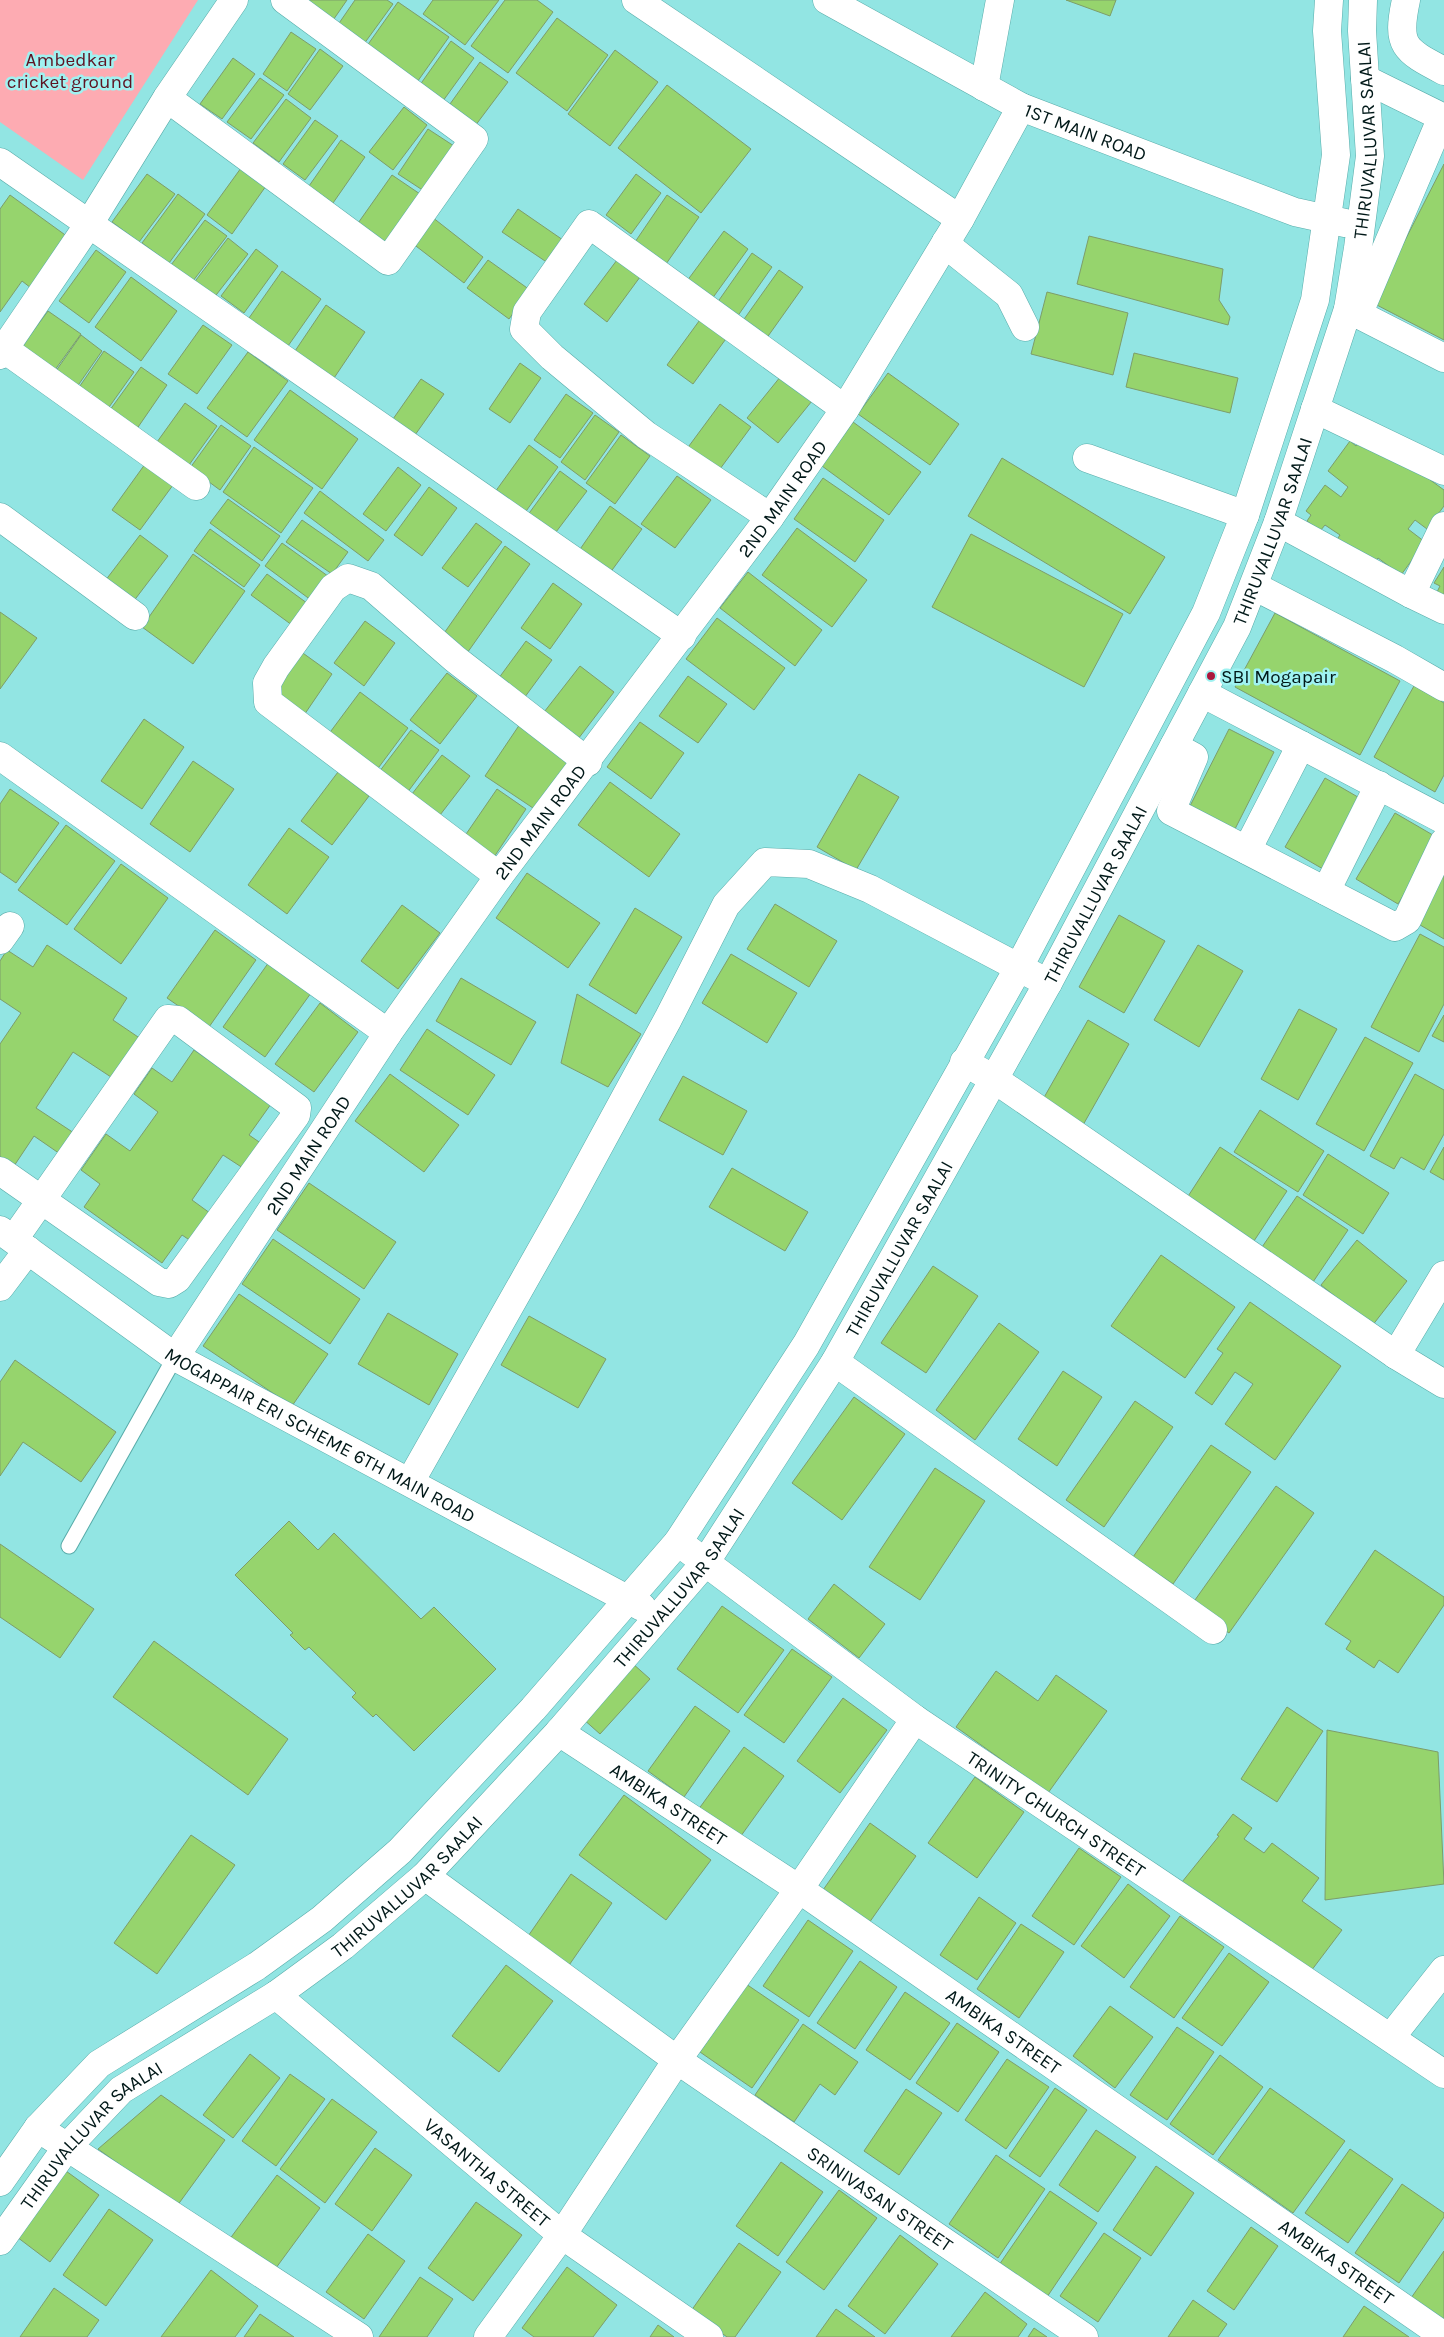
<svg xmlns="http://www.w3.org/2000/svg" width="1444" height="2337" viewBox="0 0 1444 2337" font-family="Karla,sans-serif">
  <rect width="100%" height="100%" fill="#92e5e3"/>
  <path fill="#fdabb2" d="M0 0H198L83 180 0 122Z"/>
  <g fill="#96d46d" stroke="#7d9d6a">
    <path d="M293 0H347L329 26Z"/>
    <path d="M355 0H387L393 4 361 48 335 29Z"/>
    <path d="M433 0H499L465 45 423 14Z"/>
    <path d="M505 0H537L553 12 508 73 471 46Z"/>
    <path d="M1066 0H1116L1110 16Z"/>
    <path d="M398 2 449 37 415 85 364 50Z"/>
    <path d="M557 18 608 55 567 111 516 73Z"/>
    <path d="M291 32 316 49 287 91 263 74Z"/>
    <path d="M451 41 474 58 440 105 417 89Z"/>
    <path d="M320 49 343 66 310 110 288 94Z"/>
    <path d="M615 50 658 82 610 146 568 114Z"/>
    <path d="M233 58 255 74 222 119 200 104Z"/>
    <path d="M480 62 508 82 472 130 445 111Z"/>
    <path d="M260 78 284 95 251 139 227 122Z"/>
    <path d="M667 85 751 149 701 213 618 148Z"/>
    <path d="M286 99 311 118 279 162 253 143Z"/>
    <path d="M404 107 427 125 393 170 369 152Z"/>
    <path d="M315 120 338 136 305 180 283 164Z"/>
    <path d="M428 129 454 146 424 191 398 174Z"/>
    <path d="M341 140 365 157 333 203 309 186Z"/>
    <path d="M1444 164V340L1373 303Z"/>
    <path d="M241 168 266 186 232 234 207 215Z"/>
    <path d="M147 174 175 194 139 242 112 222Z"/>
    <path d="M636 174 661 193 631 234 606 215Z"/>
    <path d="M392 175 423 196 387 247 356 226Z"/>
    <path d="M178 194 205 214 169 263 142 243Z"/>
    <path d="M10 195 68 237 31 288 22 281 0 312V209Z"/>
    <path d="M667 195 699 217 666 264 635 242Z"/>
    <path d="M518 209 563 240 548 263 502 232Z"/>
    <path d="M432 217 483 257 464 283 412 243Z"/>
    <path d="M205 220 227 236 193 281 171 265Z"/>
    <path d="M724 231 748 249 709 303 684 285Z"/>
    <path d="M1089 236 1223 269 1219 300 1230 317 1228 325 1077 284Z"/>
    <path d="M228 238 248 254 213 299 193 284Z"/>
    <path d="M256 249 278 266 244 313 221 296Z"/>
    <path d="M96 250 126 272 89 323 59 301Z"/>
    <path d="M752 253 772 267 737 317 717 303Z"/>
    <path d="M488 260 530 290 509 319 467 288Z"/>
    <path d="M617 260 640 277 607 322 584 304Z"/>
    <path d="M779 270 803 287 766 339 742 322Z"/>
    <path d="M282 271 321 299 288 346 249 318Z"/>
    <path d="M131 277 177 311 141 361 95 327Z"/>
    <path d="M1047 292 1128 313 1113 375 1031 354Z"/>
    <path d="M326 305 365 332 332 381 293 354Z"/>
    <path d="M48 311 81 334 49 378 16 354Z"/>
    <path d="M702 317 728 336 693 384 667 365Z"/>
    <path d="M203 325 232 345 197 394 168 374Z"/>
    <path d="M81 335 102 351 72 394 51 378Z"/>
    <path d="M104 351 134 372 102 417 73 396Z"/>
    <path d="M248 352 288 381 247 437 207 408Z"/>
    <path d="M1134 353 1238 378 1230 413 1126 387Z"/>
    <path d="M520 363 541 378 510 423 489 409Z"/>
    <path d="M141 367 167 385 134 433 107 414Z"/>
    <path d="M785 371 816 396 778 443 747 418Z"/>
    <path d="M888 373 959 424 930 465 858 414Z"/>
    <path d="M421 379 444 394 415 435 393 419Z"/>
    <path d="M290 390 358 439 322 489 254 440Z"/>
    <path d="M566 394 593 413 560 458 534 440Z"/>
    <path d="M185 403 217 426 189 465 157 442Z"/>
    <path d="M720 404 751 427 717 473 686 450Z"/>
    <path d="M595 415 619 432 585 480 561 462Z"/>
    <path d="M853 422 921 472 889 515 822 466Z"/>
    <path d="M221 425 251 446 220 490 190 468Z"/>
    <path d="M621 435 650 456 615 504 586 483Z"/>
    <path d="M1350 441 1356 446 1360 441 1382 445 1444 490V506L1427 529 1415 520 1408 529 1425 542 1401 575 1378 558 1373 564 1334 544 1340 535 1325 525 1320 531 1307 521 1311 515 1306 511 1325 485 1341 497 1348 487 1328 471Z"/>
    <path d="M529 445 558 467 524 514 495 492Z"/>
    <path d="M254 447 313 488 281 533 223 492Z"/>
    <path d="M1002 458 1165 557 1130 614 968 516Z"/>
    <path d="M148 460 176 481 140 530 112 510Z"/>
    <path d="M398 467 421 485 386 531 363 514Z"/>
    <path d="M560 471 587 491 553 536 527 516Z"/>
    <path d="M677 476 711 500 675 548 641 524Z"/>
    <path d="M823 478 884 520 855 562 794 519Z"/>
    <path d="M429 487 457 508 422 556 394 535Z"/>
    <path d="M320 491 384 540 368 561 304 513Z"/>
    <path d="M228 499 280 536 262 561 210 523Z"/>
    <path d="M610 506 642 529 607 577 576 555Z"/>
    <path d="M302 520 348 552 332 574 286 542Z"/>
    <path d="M476 523 502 542 468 587 442 568Z"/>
    <path d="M797 528 867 580 832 627 762 575Z"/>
    <path d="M210 529 260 565 244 587 194 551Z"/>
    <path d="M971 534 1123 614 1084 687 932 607Z"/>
    <path d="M140 535 168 556 133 602 105 581Z"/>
    <path d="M282 543 332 579 315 603 265 566Z"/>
    <path d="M505 546 530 564 465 656 440 639Z"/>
    <path d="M193 554 245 591 193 664 142 627Z"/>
    <path d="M1444 567V597L1437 592 1440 586 1434 583Z"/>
    <path d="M748 572 822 630 795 666 720 608Z"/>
    <path d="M267 574 311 606 296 628 251 595Z"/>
    <path d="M553 583 582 604 550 649 521 628Z"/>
    <path d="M0 612 37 638 0 689Z"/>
    <path d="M1275 613 1400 681 1360 755 1235 687Z"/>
    <path d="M717 618 785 668 754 710 686 659Z"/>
    <path d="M365 621 395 643 364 686 334 663Z"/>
    <path d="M526 641 552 660 519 705 493 686Z"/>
    <path d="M300 651 332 674 300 721 268 698Z"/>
    <path d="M580 666 614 692 575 743 541 716Z"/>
    <path d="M447 673 477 696 440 744 410 720Z"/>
    <path d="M688 676 727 704 698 743 659 716Z"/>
    <path d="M1414 686 1444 703V775L1435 792 1374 757Z"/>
    <path d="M360 692 408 728 373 775 325 739Z"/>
    <path d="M144 719 184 747 142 809 101 781Z"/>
    <path d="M640 722 684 753 651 799 607 767Z"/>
    <path d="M520 724 571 758 536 810 485 776Z"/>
    <path d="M1229 729 1274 752 1235 829 1190 806Z"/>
    <path d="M411 730 439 750 404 797 376 776Z"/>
    <path d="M442 755 470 776 440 815 412 794Z"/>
    <path d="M193 761 234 789 190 852 150 824Z"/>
    <path d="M338 772 369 796 332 845 301 821Z"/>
    <path d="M859 774 899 797 856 870 817 847Z"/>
    <path d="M1325 778 1363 800 1323 869 1285 847Z"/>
    <path d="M610 782 680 834 649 877 578 825Z"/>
    <path d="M10 789 59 823 16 883 0 872V804Z"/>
    <path d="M497 789 526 809 492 860 462 840Z"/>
    <path d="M1395 813 1438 838 1398 904 1356 879Z"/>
    <path d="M66 825 115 861 67 925 18 890Z"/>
    <path d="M289 828 329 857 287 914 248 885Z"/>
    <path d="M121 864 168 898 121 964 74 929Z"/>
    <path d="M527 873 600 923 568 968 496 918Z"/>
    <path d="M1444 874V939L1415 922Z"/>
    <path d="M775 904 837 941 809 987 747 949Z"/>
    <path d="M402 905 440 933 398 989 361 961Z"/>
    <path d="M635 908 682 937 636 1014 589 985Z"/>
    <path d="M1119 915 1165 941 1124 1013 1079 987Z"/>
    <path d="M215 930 256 960 209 1027 167 998Z"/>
    <path d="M1420 934 1444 947V1004L1419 1052 1371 1027Z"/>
    <path d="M47 945 127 998 113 1020 141 1039 114 1079 73 1052 36 1108 77 1135 63 1156 34 1136 14 1166 0 1157V1044L21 1013 0 999V961L7 950 33 967Z"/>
    <path d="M1198 945 1243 971 1199 1047 1154 1020Z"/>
    <path d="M731 954 797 993 767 1043 702 1003Z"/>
    <path d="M269 962 311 993 265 1057 223 1027Z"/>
    <path d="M461 978 536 1022 511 1065 436 1021Z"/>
    <path d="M577 994 641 1034 608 1087 561 1063Z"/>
    <path d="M320 1003 358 1032 314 1092 275 1064Z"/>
    <path d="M1299 1009 1337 1029 1298 1100 1261 1079Z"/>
    <path d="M1444 1015V1042L1432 1036Z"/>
    <path d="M1088 1020 1129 1044 1083 1125 1042 1101Z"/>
    <path d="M427 1029 495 1075 468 1115 400 1070Z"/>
    <path d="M1365 1037 1413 1063 1364 1151 1316 1124Z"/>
    <path d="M194 1050 271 1104 249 1135 265 1146 246 1170 223 1155 192 1200 214 1216 194 1243 182 1235 162 1263 84 1207 100 1184 81 1170 106 1134 130 1151 158 1112 134 1094 152 1068 172 1082Z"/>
    <path d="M390 1074 459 1125 424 1172 355 1121Z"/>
    <path d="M1415 1074 1444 1090V1134L1424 1170 1401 1157 1394 1169 1370 1156Z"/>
    <path d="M683 1076 747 1111 723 1155 659 1120Z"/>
    <path d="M1260 1110 1324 1151 1298 1192 1234 1152Z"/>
    <path d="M1220 1147 1287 1191 1250 1247 1183 1204Z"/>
    <path d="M1444 1147V1180L1430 1172Z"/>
    <path d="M1328 1154 1389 1193 1363 1234 1303 1195Z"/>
    <path d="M732 1168 808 1212 785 1251 709 1207Z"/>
    <path d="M309 1183 396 1242 364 1289 277 1230Z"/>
    <path d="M1297 1196 1348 1230 1311 1285 1260 1250Z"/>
    <path d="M273 1239 360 1299 330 1344 242 1284Z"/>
    <path d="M1357 1240 1407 1281 1372 1326 1321 1285Z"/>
    <path d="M1161 1255 1235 1307 1185 1378 1111 1326Z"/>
    <path d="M933 1266 978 1296 926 1373 881 1343Z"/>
    <path d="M239 1294 328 1354 292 1406 203 1346Z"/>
    <path d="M1250 1302 1341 1366 1275 1460 1225 1424 1253 1384 1235 1372 1212 1405 1195 1393 1223 1353 1217 1349Z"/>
    <path d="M388 1313 458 1354 429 1405 358 1364Z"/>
    <path d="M529 1316 606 1359 578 1408 501 1365Z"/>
    <path d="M999 1323 1039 1352 975 1440 936 1410Z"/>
    <path d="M15 1360 116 1432 81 1482 23 1442 0 1476V1382Z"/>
    <path d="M1063 1371 1102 1397 1057 1466 1018 1439Z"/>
    <path d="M854 1397 905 1434 842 1520 792 1483Z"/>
    <path d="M1135 1401 1173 1427 1104 1527 1066 1500Z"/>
    <path d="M1211 1445 1251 1472 1173 1584 1133 1557Z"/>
    <path d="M935 1468 985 1501 920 1600 869 1567Z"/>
    <path d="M1276 1486 1314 1513 1229 1633 1190 1607Z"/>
    <path d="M289 1521 318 1550 334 1533 421 1619 434 1607 496 1669 414 1751 376 1714 373 1717 352 1697 356 1693 309 1647 305 1650 290 1635 293 1633 235 1575Z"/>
    <path d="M0 1544 94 1609 60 1658 0 1617Z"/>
    <path d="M1375 1550 1444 1597V1605L1398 1673 1379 1660 1374 1668 1346 1649 1351 1641 1325 1624Z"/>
    <path d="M834 1584 885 1624 859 1658 808 1619Z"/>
    <path d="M722 1606 784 1650 738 1713 677 1669Z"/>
    <path d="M154 1641 288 1739 248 1795 113 1697Z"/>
    <path d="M792 1649 832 1677 784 1743 744 1715Z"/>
    <path d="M632 1663 650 1679 600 1734 582 1718Z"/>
    <path d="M996 1671 1038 1701 1056 1675 1107 1711 1048 1793 956 1727Z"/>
    <path d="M843 1698 887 1730 840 1793 797 1761Z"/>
    <path d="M695 1706 730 1731 684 1797 648 1771Z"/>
    <path d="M1287 1707 1323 1731 1277 1802 1241 1779Z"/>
    <path d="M1327 1730 1438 1752 1444 1884 1325 1900Z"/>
    <path d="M744 1747 784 1776 738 1840 698 1810Z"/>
    <path d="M975 1777 1024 1812 977 1878 928 1843Z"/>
    <path d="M624 1795 711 1860 666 1920 579 1855Z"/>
    <path d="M1233 1814 1252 1828 1244 1839 1264 1853 1272 1843 1319 1878 1302 1901 1342 1930 1308 1975 1182 1882 1219 1836 1217 1835Z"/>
    <path d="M870 1823 916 1856 869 1923 823 1890Z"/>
    <path d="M191 1835 235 1865 157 1974 114 1943Z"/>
    <path d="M1079 1848 1121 1877 1074 1945 1032 1916Z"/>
    <path d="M571 1874 612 1903 565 1971 524 1942Z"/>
    <path d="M1128 1884 1170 1916 1124 1978 1081 1946Z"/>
    <path d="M979 1897 1016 1923 977 1980 940 1955Z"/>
    <path d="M1180 1916 1224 1947 1174 2018 1130 1987Z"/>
    <path d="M808 1920 853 1951 809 2017 763 1986Z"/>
    <path d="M1021 1924 1064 1952 1019 2018 977 1989Z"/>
    <path d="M1229 1953 1269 1982 1222 2046 1182 2018Z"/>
    <path d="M860 1961 897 1987 855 2049 817 2023Z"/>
    <path d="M506 1965 553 2001 499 2072 452 2036Z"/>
    <path d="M746 1984 799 2020 752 2088 700 2052Z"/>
    <path d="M905 1992 950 2023 910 2080 866 2050Z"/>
    <path d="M1110 2006 1153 2037 1115 2088 1073 2056Z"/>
    <path d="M957 2023 999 2052 958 2112 916 2083Z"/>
    <path d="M803 2024 858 2062 835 2095 820 2084 794 2122 755 2095Z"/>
    <path d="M1177 2027 1214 2052 1167 2120 1130 2095Z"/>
    <path d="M250 2054 280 2078 233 2138 203 2115Z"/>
    <path d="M1220 2055 1263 2087 1213 2155 1170 2124Z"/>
    <path d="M1007 2059 1049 2087 1006 2149 965 2120Z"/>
    <path d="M290 2074 325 2099 276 2166 242 2141Z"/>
    <path d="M1055 2088 1087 2110 1040 2177 1009 2156Z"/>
    <path d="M1270 2088 1345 2141 1293 2213 1218 2160Z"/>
    <path d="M906 2089 942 2113 899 2175 864 2151Z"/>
    <path d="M161 2095 225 2140 177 2206 98 2149Z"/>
    <path d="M332 2099 377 2132 325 2203 280 2169Z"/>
    <path d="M1096 2130 1136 2157 1098 2212 1059 2185Z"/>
    <path d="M375 2148 412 2175 372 2231 335 2204Z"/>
    <path d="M1350 2149 1393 2179 1348 2243 1305 2213Z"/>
    <path d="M996 2155 1045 2189 998 2258 949 2224Z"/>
    <path d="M781 2162 823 2192 778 2256 736 2226Z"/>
    <path d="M1156 2166 1194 2193 1151 2256 1113 2230Z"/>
    <path d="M66 2171 99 2195 50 2262 17 2237Z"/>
    <path d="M277 2175 320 2208 273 2272 229 2240Z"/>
    <path d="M1402 2184 1444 2213V2217L1399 2283 1355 2253Z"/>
    <path d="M839 2190 877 2218 824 2290 786 2262Z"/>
    <path d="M1050 2191 1097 2223 1047 2297 999 2265Z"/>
    <path d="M476 2202 522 2235 473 2301 428 2268Z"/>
    <path d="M109 2209 153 2240 106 2306 63 2275Z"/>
    <path d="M1251 2227 1278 2246 1234 2310 1207 2291Z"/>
    <path d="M1104 2233 1141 2258 1098 2322 1060 2296Z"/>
    <path d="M368 2234 405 2261 364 2319 326 2292Z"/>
    <path d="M900 2235 938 2264 885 2334 848 2306Z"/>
    <path d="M739 2243 781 2272 735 2337H727L691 2311Z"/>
    <path d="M1444 2251V2322L1411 2298Z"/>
    <path d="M567 2267 617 2305 593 2337H534L522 2328Z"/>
    <path d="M211 2270 258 2306 235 2337H161Z"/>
    <path d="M420 2277 453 2299 427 2337H379Z"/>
    <path d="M54 2288 99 2320 87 2337H20Z"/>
    <path d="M985 2292 1027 2324 1018 2337H951Z"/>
    <path d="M1193 2300 1227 2324 1218 2337H1168Z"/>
    <path d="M1364 2306 1409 2337H1343Z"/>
    <path d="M836 2309 875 2337H816Z"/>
    <path d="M260 2314 294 2337H244Z"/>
    <path d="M658 2325 674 2337H650Z"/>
    <path d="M1034 2328 1047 2337H1028Z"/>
  </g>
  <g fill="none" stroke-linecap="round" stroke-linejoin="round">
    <defs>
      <path id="lane" d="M69 1546 175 1357"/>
      <g id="street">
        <path d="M636 0 960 219"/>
        <path d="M1406 0C1396 46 1404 50 1444 71"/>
        <path d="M1365 79 1444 118"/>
        <path d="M984 87 1000 0"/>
        <path d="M167 98 388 261 474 139 285 0"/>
        <path d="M0 162 682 636"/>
        <path d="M946 242 955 252 1009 295 1025 327"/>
        <path d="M1348 309 1444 358"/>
        <path d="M1358 315 1442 117"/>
        <path d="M0 346 196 486"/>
        <path d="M0 355 89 224 167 98 234 0"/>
        <path d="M1315 409 1444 471"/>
        <path d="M1087 458 1245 515"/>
        <path d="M0 517 135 616"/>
        <path d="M770 517 646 435 552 357 524 329 527 312 589 224 845 409"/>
        <path d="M1278 522 1411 594 1444 610"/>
        <path d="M1254 586 1395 659 1444 687"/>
        <path d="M1411 594 1444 526"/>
        <path d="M1202 693 1444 820"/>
        <path d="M1174 746 1194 757 1171 811 1395 927 1407 920 1444 842"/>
        <path d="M0 756 388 1033"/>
        <path d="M1247 850 1301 745"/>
        <path d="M499 876 268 702 267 683 276 667 333 588 348 578 371 586 455 659 588 762"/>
        <path d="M1326 891 1379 785"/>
        <path d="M0 940 10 926"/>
        <path d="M964 1062 994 1079 1396 1355 1444 1384"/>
        <path d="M0 1171 159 1282 169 1284 177 1279 296 1115 297 1108 178 1020 168 1019 14 1239"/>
        <path d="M0 1287 28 1250"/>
        <path d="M1396 1355 1444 1275"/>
        <path id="s1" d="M175 1357 388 1033 499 876 770 517 845 409 960 219 1021 107"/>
        <path d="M835 1362 1213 1630"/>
        <path d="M410 1482 569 1201 668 1019 726 905 765 862 809 864 870 889 1048 983"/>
        <path id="s2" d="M678 1542 915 1719 1444 2074"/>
        <path id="s3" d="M559 1732 799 1889 1444 2336"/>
        <path id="s4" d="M425 1876 677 2060 1084 2337"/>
        <path id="s5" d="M276 1995 562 2235 709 2337"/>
        <path d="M1391 2037 1444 1970"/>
        <path d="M38 2128 359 2337"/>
        <path d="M488 2337 562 2235 677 2060 799 1889 915 1719"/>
      </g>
      <g id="secondary">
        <path id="s6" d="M827 0 1021 107 1295 212 1345 223"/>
        <path id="s7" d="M0 1230 175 1357 642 1607"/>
        <path d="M0 2182 38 2128 99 2064 257 1966 322 1919 400 1851 533 1709 678 1542 806 1345 1019 967 1206 613 1245 515 1315 300 1336 155 1327 31 1329 0"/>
        <path id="s8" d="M0 2241 67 2147 121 2090 276 1995 343 1946 425 1876 559 1732 705 1563 835 1362 1048 983 1237 627 1278 522 1348 309 1358 248 1370 156 1362 31 1363 0"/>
      </g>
    </defs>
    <use href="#lane" stroke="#58acaa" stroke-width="17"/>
    <use href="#street" stroke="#58acaa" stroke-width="29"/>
    <use href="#secondary" stroke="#58acaa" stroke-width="29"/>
    <use href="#lane" stroke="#fff" stroke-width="15"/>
    <use href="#street" stroke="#fff" stroke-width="28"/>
    <use href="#secondary" stroke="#fff" stroke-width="28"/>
  </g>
  <circle fill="#ac173d" stroke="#9ff2f1" stroke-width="2" cx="1211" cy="676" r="5"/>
  <g text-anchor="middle" stroke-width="5" stroke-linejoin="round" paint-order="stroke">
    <g font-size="19" fill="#5e1322" stroke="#9ff2f1">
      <text x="70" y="66">Ambedkar<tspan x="70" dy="22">cricket ground</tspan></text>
    </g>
    <g font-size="19" fill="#001818" stroke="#9ff2f1">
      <text dy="7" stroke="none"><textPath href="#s6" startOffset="291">1ST MAIN ROAD</textPath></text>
      <text dy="7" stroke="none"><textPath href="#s8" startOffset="2571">THIRUVALLUVAR SAALAI</textPath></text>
      <text dy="7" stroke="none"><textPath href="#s1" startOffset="1052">2ND MAIN ROAD</textPath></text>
      <text dy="7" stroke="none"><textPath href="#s8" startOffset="2166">THIRUVALLUVAR SAALAI</textPath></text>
      <text dy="7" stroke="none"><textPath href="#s1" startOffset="648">2ND MAIN ROAD</textPath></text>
      <text dy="7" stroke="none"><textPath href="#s8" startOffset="1761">THIRUVALLUVAR SAALAI</textPath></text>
      <text dy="7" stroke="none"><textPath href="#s1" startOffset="242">2ND MAIN ROAD</textPath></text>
      <text dy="7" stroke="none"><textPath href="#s8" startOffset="1356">THIRUVALLUVAR SAALAI</textPath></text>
      <text dy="7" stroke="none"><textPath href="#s7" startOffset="381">MOGAPPAIR ERI SCHEME 6TH MAIN ROAD</textPath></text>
      <text dy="7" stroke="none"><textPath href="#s8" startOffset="951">THIRUVALLUVAR SAALAI</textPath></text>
      <text dy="7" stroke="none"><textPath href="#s3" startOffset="131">AMBIKA STREET</textPath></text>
      <text dy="7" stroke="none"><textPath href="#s2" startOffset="466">TRINITY CHURCH STREET</textPath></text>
      <text dy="7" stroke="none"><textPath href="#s8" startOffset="546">THIRUVALLUVAR SAALAI</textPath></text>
      <text dy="7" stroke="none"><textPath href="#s3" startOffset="536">AMBIKA STREET</textPath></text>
      <text dy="7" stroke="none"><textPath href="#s8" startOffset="141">THIRUVALLUVAR SAALAI</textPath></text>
      <text dy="7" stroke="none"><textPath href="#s5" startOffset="276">VASANTHA STREET</textPath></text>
      <text dy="7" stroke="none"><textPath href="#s4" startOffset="558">SRINIVASAN STREET</textPath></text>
      <text dy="7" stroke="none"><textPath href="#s3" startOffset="941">AMBIKA STREET</textPath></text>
    </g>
    <g font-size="19" fill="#001818" stroke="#9ff2f1" text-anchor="start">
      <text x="1221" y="683">SBI Mogapair</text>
    </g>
  </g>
</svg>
